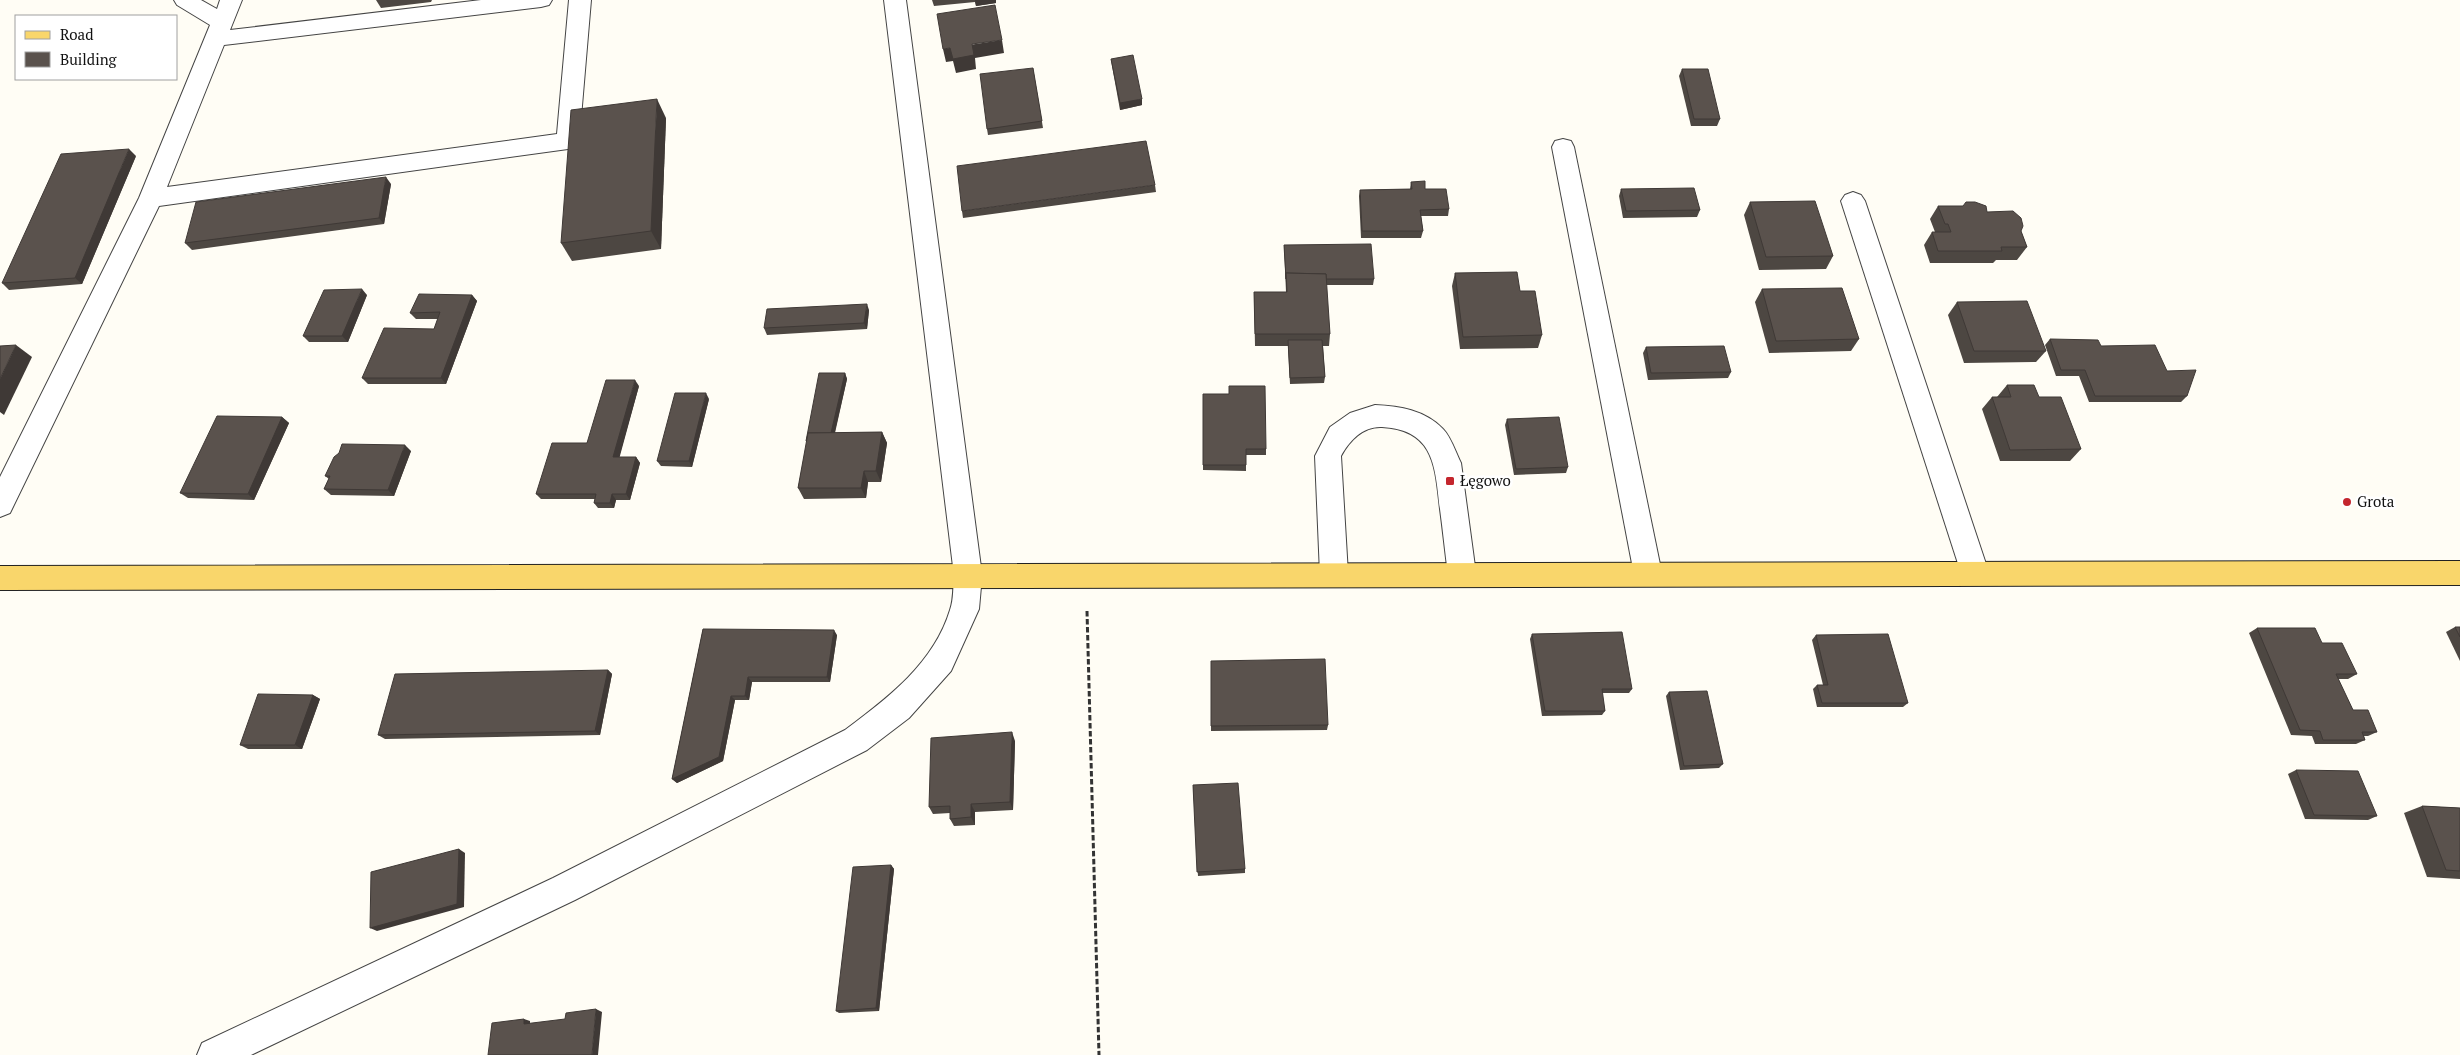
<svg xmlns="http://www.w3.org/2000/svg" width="2460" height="1055" viewBox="0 0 2460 1055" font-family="'PT Serif',serif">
  <rect width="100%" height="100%" fill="#fffdf5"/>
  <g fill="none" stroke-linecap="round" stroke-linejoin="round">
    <defs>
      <g id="minor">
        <path d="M174 0H201L217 9 220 0H242L230 30 481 0H552L549 5 541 7 224 45 167 187 557 134 569 0H591L579 141 576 147 568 149 159 206 10 513 0 517V477L139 198 210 25 177 5Z"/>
        <path d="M884 0H906L982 575 979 609 951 671 909 718 867 750 575 900 251 1055H197L202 1043 553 878 845 730C888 698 934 663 950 610 954 599 953 586 954 575Z"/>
        <path d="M1563 139 1571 141 1574 147 1662 574 1658 583 1648 586 1638 583 1634 574 1552 147 1555 141Z"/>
        <path d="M1853 192 1861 195 1865 201 1989 573 1985 582 1975 585 1965 582 1961 573 1841 201 1845 195Z"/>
        <path d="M1375 405C1399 406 1425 410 1443 429 1451 437 1456 453 1461 463L1476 574 1472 583 1462 586 1452 583 1448 574C1445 552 1443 531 1440 509 1435 467 1435 430 1382 427 1363 426 1349 441 1341 456L1348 574 1344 583 1334 586 1324 583 1320 574 1315 456 1330 427 1350 413Z"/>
      </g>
      <path id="major" d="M2460 561V585L0 590V566Z"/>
    </defs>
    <use href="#minor" stroke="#444" stroke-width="2"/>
    <use href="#major" stroke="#222" stroke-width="2"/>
    <path stroke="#333" stroke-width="3" stroke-dasharray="5.5 2.5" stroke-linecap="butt" d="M1087 611 1099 1055"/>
    <use href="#minor" fill="#fff" fill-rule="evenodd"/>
    <use href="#major" fill="#f9d66b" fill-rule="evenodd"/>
  </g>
  <g fill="#4d4742">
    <path d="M376 0H432L431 2 381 8Z"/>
    <path d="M932 0H996V3L976 6 975 2 934 6Z"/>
    <path d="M1111 59 1142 105 1120 110 1112 66Z"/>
    <path d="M1033 68 1043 128 988 135 987 129Z"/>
    <path d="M1682 69 1720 119 1717 126H1691L1679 76Z"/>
    <path d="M666 118 661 249 572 261 561 243Z"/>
    <path d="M136 156 82 284 9 290 2 283Z"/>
    <path d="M1411 182 1425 189 1449 209 1448 216H1421L1423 231 1421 238H1361L1359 196 1360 190 1410 189Z"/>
    <path d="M391 184 384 224 192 250 185 243Z"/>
    <path d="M1155 185 1156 192 963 218 962 211Z"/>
    <path d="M1621 189 1700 210 1697 217 1623 218 1619 196Z"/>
    <path d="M1750 202 1833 256 1826 269 1759 270 1744 215Z"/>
    <path d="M1938 206 1987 212 2021 231 2027 247 2017 260H1996L1993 263H1930L1924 245 1932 232H1935L1930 219Z"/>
    <path d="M1284 245 1374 279 1373 285H1326L1330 334 1329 346H1323L1325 377 1324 383 1290 384 1288 346H1255L1254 292H1286Z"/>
    <path d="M1455 273 1542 335 1538 348 1460 349 1452 286Z"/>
    <path d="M1762 289 1859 339 1851 351 1769 353 1755 302Z"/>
    <path d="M367 295 348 342H309L303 336Z"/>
    <path d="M472 295 477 301 446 384H368L362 378 434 329 438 319H416L410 313Z"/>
    <path d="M1957 302 2046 351 2036 362 1964 363 1948 315Z"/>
    <path d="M869 310 867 329 767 335 764 328Z"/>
    <path d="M2050 339 2101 346 2167 371 2187 396 2181 402H2089L2079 376H2056L2045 345Z"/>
    <path d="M1646 347 1731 372 1728 378 1648 380 1643 353Z"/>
    <path d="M845 373 847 379 835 433 882 432 887 443 881 482H868L866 498 804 499 798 488 807 442 806 441Z"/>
    <path d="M2007 385 2039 397 2081 449 2070 461H2000L1982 409 1992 397H1997Z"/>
    <path d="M639 386 619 457H636L640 463 630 500H616L614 508H598L594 503 595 499H541L536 494 587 443Z"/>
    <path d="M1203 394 1266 449V455H1246V471L1203 470Z"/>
    <path d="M709 399 692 467 661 466 657 461Z"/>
    <path d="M282 417 289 423 254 500 188 498 180 493Z"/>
    <path d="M1507 419 1568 467 1566 473 1514 475 1505 425Z"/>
    <path d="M411 451 394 496 331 495 324 489 329 479 325 476 339 453Z"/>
    <path d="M2455 627H2460V661L2446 632Z"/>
    <path d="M2257 628 2322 643 2357 674 2348 679H2338L2353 710 2377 732 2368 736H2364L2365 740 2356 744H2315L2312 736 2291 735 2249 633Z"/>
    <path d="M703 629 837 635 830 682H752L749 700H735L723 761 677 783 672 779Z"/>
    <path d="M1532 634 1632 689 1629 693H1602L1605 711 1602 715 1542 716 1530 639Z"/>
    <path d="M1816 635 1908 703 1903 707H1817L1813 689 1817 685H1823L1812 640Z"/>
    <path d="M1211 661 1328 725 1327 730 1211 731Z"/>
    <path d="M608 670 612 674 600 735 385 739 378 735Z"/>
    <path d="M1669 692 1723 764 1719 768 1680 770 1666 696Z"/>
    <path d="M313 695 320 699 302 749H248L240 745Z"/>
    <path d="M1015 741 1013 810 975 812V825L954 826 950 819V813L933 814 929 807Z"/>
    <path d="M2296 770 2377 816 2368 820 2305 819 2288 774Z"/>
    <path d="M1193 785 1245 869V873L1198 876Z"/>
    <path d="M2422 806 2460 808V879L2427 877 2404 813Z"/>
    <path d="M891 865 894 869 879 1011 839 1013 836 1011Z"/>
  </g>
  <g fill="#3f3936">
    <path d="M975 0H996V3L976 6Z"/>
    <path d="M1002 40 1004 53 975 58 976 69 956 73 953 61 946 62 943 49Z"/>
    <path d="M657 99 666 118 661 249 651 231Z"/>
    <path d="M1142 99V105L1120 110V103Z"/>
    <path d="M129 149 136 156 82 284 75 278Z"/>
    <path d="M386 177 391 184 384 224 379 218Z"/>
    <path d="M362 289 367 295 348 342 342 336Z"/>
    <path d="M472 295 477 301 446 384 441 378Z"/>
    <path d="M867 304 869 310 867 329 864 323Z"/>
    <path d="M16 345 32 357 4 415 0 412V379Z"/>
    <path d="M845 373 847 379 832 444 829 438Z"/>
    <path d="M635 380 639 386 618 463 613 457Z"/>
    <path d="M706 393 709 399 692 467 689 461Z"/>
    <path d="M282 417 289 423 254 500 248 494Z"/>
    <path d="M882 432 887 443 881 482 876 471Z"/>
    <path d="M405 445 411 451 394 496 388 490Z"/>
    <path d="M636 457 640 463 630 500 626 494Z"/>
    <path d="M864 471 868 482 866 498 861 488Z"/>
    <path d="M612 494 616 500 614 508 610 503Z"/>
    <path d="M834 630 837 635 830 682 827 677Z"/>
    <path d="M608 670 612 674 600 735 595 731Z"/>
    <path d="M748 677 752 682 749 700 745 696Z"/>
    <path d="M313 695 320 699 302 749 295 745Z"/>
    <path d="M731 696 735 700 723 761 677 783 672 779Z"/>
    <path d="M1012 732 1015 741 1013 810 1010 802Z"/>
    <path d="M971 804 975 812V825L971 817Z"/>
    <path d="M459 849 465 853 464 907 377 931 370 928Z"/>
    <path d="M891 865 894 869 879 1011 876 1008Z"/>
    <path d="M596 1009 602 1012 598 1055H592Z"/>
    <path d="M524 1019 530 1021V1027L524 1024Z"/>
  </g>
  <g fill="#5a524d" stroke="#3f3936">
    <path d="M995 5 1002 40 972 44 974 55 953 59 950 48 943 49 937 14Z"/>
    <path d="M1133 55 1142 99 1120 103 1111 59Z"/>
    <path d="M1033 68 1042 121 987 129 980 74Z"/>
    <path d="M1682 69H1708L1720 119H1694Z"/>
    <path d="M657 99 651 231 561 243 571 110Z"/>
    <path d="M1146 141 1155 185 962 211 957 166Z"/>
    <path d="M129 149 75 278 2 283 61 154Z"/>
    <path d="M386 177 379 218 185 243 196 202Z"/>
    <path d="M1425 181V189H1446L1449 209 1420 210 1423 231H1362L1360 190 1412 189 1411 182Z"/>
    <path d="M1694 188 1700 210 1626 211 1621 189Z"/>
    <path d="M1815 201 1833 256 1766 257 1750 202Z"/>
    <path d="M1966 202H1975L1986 206 1987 212 2013 211 2021 218 2023 226 2021 231 2027 247H2001L2002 251H1938L1932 232H1951L1948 224H1945L1938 206H1963Z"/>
    <path d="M1371 244 1374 279H1326V274L1286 273V279L1284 245Z"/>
    <path d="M1517 272 1520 291H1535L1542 335 1463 337 1455 273Z"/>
    <path d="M1286 273 1326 274 1330 334H1255L1254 292H1287Z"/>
    <path d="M1842 288 1859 339 1776 341 1762 289Z"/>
    <path d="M362 289 342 336H303L324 290Z"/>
    <path d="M419 294 472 295 441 378H362L384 328 434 329 440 312 410 313Z"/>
    <path d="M2027 301 2046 351H1974L1957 302Z"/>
    <path d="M867 304 864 323 764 328 767 309Z"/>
    <path d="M2050 339 2098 340 2101 346 2155 345 2167 371 2196 370 2187 396H2095L2085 370H2061Z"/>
    <path d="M1288 340H1322L1325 377 1290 378Z"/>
    <path d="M16 345 0 379V346Z"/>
    <path d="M1724 346 1731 372 1651 373 1646 347Z"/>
    <path d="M819 373H845L831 433H808L807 441H806Z"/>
    <path d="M606 380H635L613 457H636L626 494H612L610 503H594L596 494H536L552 443H587Z"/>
    <path d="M2007 385H2034L2039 397H2061L2081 449 2010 450 1992 397H2011Z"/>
    <path d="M1229 386H1265L1266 449H1246V465H1203V394H1229Z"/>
    <path d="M675 393H706L689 461H657Z"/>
    <path d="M217 416 282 417 248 494 180 493Z"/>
    <path d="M1559 417 1568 467 1516 469 1507 419Z"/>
    <path d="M882 432 876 471H864L861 488H798L808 433Z"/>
    <path d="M342 444 405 445 388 490 324 489 330 476H325L334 457 339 453Z"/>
    <path d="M2455 627H2460V637Z"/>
    <path d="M2257 628H2315L2322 643H2342L2357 674H2336L2353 710H2368L2377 732H2362L2365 740H2323L2320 731 2300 730Z"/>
    <path d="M703 629 834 630 827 677H748L745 696H731L719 757 672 779Z"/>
    <path d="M1622 632 1632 689H1602L1605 711H1545L1532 634Z"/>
    <path d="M1888 634 1908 703H1822L1817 685H1828L1816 635Z"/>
    <path d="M1325 659 1328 725 1211 726V661Z"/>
    <path d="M608 670 595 731 378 735 395 674Z"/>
    <path d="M1707 691 1723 764 1684 766 1669 692Z"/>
    <path d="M258 694 313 695 295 745H240Z"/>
    <path d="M1012 732 1010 802 971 804V817L950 819V806L929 807 931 738Z"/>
    <path d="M2296 770 2358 771 2377 816 2314 815Z"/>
    <path d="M1238 783 1245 869 1197 872 1193 785Z"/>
    <path d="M2422 806 2460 808V871L2446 870Z"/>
    <path d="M459 849 457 904 370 928 371 872Z"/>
    <path d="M891 865 876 1008 836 1011 853 867Z"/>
    <path d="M596 1009 592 1055H488L492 1023 524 1019V1024L565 1019 566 1013Z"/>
  </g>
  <g fill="#c4262e" stroke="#fff" stroke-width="2">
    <rect x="1445" y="476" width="10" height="10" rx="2.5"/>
    <circle cx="2347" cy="502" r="5"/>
  </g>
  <g text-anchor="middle" stroke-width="5" stroke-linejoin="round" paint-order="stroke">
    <g font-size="15" fill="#111" stroke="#fff" text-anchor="start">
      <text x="1460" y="486">Łęgowo</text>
      <text x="2357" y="507">Grota</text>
    </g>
  </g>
  <rect x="15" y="15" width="162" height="65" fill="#ffffff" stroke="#a0a0a0"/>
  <rect x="25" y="31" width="25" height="8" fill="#f9d66b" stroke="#a0a0a0"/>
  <text x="60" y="40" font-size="15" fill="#111111">Road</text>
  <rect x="25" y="52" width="25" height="15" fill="#5a524d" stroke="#a0a0a0"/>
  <text x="60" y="65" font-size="15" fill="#111111">Building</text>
</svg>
